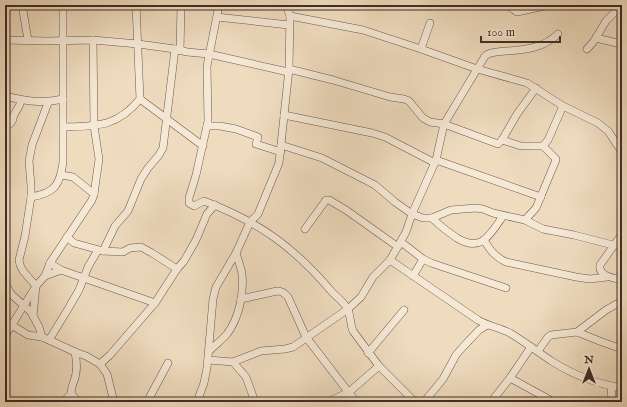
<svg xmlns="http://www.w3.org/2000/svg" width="627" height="407" viewBox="0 0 627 407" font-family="'IM FELL English',serif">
  <rect width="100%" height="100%" fill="#efdcbf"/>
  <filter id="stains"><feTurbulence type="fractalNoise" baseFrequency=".005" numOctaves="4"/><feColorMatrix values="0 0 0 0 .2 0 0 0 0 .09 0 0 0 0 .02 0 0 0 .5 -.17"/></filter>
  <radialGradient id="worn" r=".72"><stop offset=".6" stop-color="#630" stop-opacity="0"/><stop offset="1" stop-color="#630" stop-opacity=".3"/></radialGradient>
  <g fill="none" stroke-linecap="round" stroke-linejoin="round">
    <defs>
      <g id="minor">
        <path d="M22 5 28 40"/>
        <path d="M219 5 207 66 208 121 196 175 189 198V203L194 206 204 201C259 222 294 247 332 292 337 297 346 304 348 310 351 317 350 324 353 331L379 366 415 402"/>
        <path d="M507 5 517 12 540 7"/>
        <path d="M290 16 363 30 421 49 477 69 527 83 563 106 598 123 608 131 622 152"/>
        <path d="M217 17 289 25"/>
        <path d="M596 38 617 43H622"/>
        <path d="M5 40 47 41 93 40 138 44 175 49 187 52 209 54 288 72"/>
        <path d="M421 49 430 23"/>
        <path d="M587 49 594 41 606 21 622 5"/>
        <path d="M180 51 181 5"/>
        <path d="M5 62V63"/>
        <path d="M289 69 333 80 390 97 404 99 409 101 423 118 430 122 444 124 498 144 502 140 517 114 536 88"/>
        <path d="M5 96C26 101 42 104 63 99"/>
        <path d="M140 99 203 146"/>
        <path d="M284 115 372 133 385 137 435 163"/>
        <path d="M5 125H8C14 122 12 120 14 115 17 108 20 108 21 100"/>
        <path d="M207 126H220L236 129 258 137 256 144 281 152"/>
        <path d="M64 127C97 126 117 127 140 99L136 5"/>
        <path d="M502 140 521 146H543L548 140 563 106"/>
        <path d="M281 145 322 158 375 185 395 202 412 214 423 218H432L451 210 476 208 483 209 493 213 525 220 543 229 574 235 613 245"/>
        <path d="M436 160 541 197"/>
        <path d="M61 175 73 177 94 194"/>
        <path d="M31 197C55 193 60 185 63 162V5"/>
        <path d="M432 218C440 226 448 232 457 238 481 253 490 235 503 216"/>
        <path d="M525 220 536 208 556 160V159L543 146"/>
        <path d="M305 229 326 200H329L346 210 398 247"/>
        <path d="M622 234 600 265C598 276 613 278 622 280"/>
        <path d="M67 237 74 243 103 251 123 252 130 248 141 247 152 253 177 269"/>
        <path d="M484 240C490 250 495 257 506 262L576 277 590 279 607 277"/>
        <path d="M401 242 423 259 431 263 506 288"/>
        <path d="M103 251 115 226 128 211 141 179 148 168 159 155 163 148 175 49"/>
        <path d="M390 260 478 320C488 326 500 328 510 333 525 342 539 353 553 362 574 375 598 384 622 388"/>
        <path d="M61 270 155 303"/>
        <path d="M45 276 61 270 50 263"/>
        <path d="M413 276 423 259"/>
        <path d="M5 283 11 294 31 312 39 327 42 337"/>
        <path d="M241 299 277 291C282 291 284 293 288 297L306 337 356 402"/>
        <path d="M33 316 36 286 23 271 20 265 19 260 25 236 31 197V186L29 161 32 145 48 103"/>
        <path d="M5 321 28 335 42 337 49 340 75 352 86 356 100 364 107 374 114 402"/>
        <path d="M577 332 602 342 622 349"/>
        <path d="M5 336 36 286 45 276 50 263 92 200 94 194 99 159 94 126 93 40"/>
        <path d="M49 340 68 309 79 290 88 267 98 250"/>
        <path d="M209 351C214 346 222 340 227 334 239 318 244 294 242 274 241 267 238 260 236 253"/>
        <path d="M538 351 548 337 551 335 577 332 606 310 622 301"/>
        <path d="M368 353 404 310"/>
        <path d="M208 360 233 362 261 351 285 349 293 347 348 309 361 297 373 277 390 260 406 232 412 214 436 160 444 124 485 56C491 51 499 52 506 51 525 50 544 48 558 34"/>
        <path d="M233 362 246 377 255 402"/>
        <path d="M100 364 110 355 155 303 177 269 184 261 196 240 207 214 215 205"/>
        <path d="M510 378 554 402"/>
        <path d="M611 386 612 402"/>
        <path d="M71 394 79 402"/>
        <path d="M63 402 71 394C71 389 72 386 74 381 78 371 77 362 75 352"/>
        <path d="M147 402 168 363"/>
        <path d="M197 402 204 383 207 368 213 299 216 287 236 253 250 222 258 214 279 163 289 69 290 16 286 5"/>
        <path d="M328 402 349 392 379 366"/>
        <path d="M424 402 443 379 456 355 462 348 479 330 487 325"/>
        <path d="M491 402 510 378 531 347"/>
      </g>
    </defs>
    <use href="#minor" stroke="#6c584c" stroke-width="8"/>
    <use href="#minor" stroke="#f5e8d5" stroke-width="7"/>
  </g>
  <rect width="627" height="407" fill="none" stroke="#efdcbf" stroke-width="20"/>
  <rect x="6" y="6" width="615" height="395" fill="none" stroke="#412c25" stroke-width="2"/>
  <rect x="10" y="10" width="607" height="387" fill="none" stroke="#412c25"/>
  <g transform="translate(589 369)" stroke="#f5e8d5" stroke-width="3" paint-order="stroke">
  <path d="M0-3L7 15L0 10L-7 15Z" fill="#412c25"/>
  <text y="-6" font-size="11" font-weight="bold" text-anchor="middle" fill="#412c25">N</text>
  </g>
  <path d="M481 36v6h79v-6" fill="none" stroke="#412c25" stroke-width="2"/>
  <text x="487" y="36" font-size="12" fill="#412c25" stroke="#f5e8d5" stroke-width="3" paint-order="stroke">100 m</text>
  <rect width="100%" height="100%" filter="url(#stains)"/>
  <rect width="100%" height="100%" fill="url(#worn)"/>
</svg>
